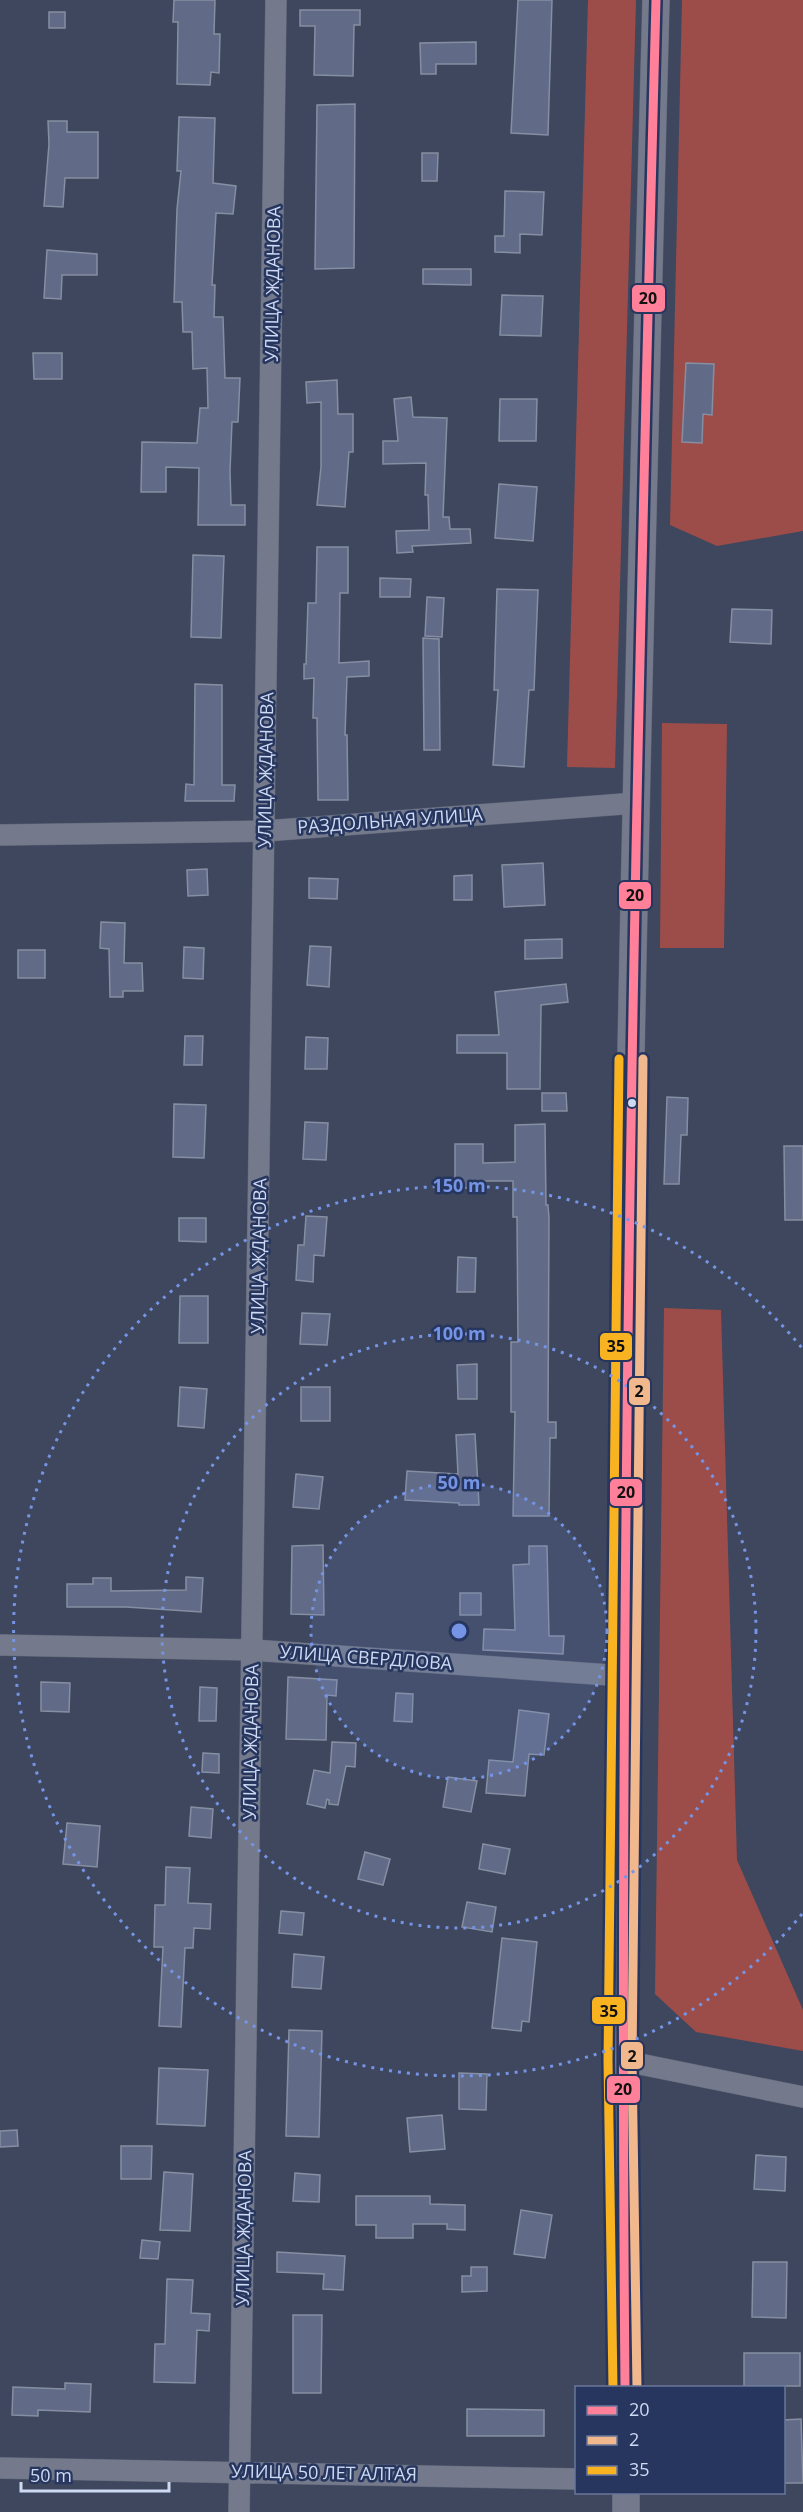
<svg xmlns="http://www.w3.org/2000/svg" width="803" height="2512" viewBox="0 0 803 2512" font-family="'Open Sans',sans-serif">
  <rect width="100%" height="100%" fill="#3e475d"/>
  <g fill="#9c4d49">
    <path d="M588 0H636L615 768 567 767Z"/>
    <path d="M682 0H803V531L717 546 670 525Z"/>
    <path d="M662 723 727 724 724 948H660Z"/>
    <path d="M664 1308 721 1310 737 1860 803 2010V2051L696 2032 655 1994Z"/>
  </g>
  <g fill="#616b88" stroke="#868ea1" stroke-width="1.5">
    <path d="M174 0H215L214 34H220L219 73 211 72 210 85 177 84 178 22H173Z"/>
    <path d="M518 0H552L548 135 511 133Z"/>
    <path d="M300 10H360V25H354L353 76 314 75 315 26H300Z"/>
    <rect x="49" y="12" width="16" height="16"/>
    <path d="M476 42V64H436V74H421L420 43Z"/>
    <path d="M355 104 354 268 315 269 317 105Z"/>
    <path d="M179 117 215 118 213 183 236 186 233 214 216 213 212 285H215L214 317H223L225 378H240L238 422H232L230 471 231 505H245V525H198L199 468 166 467V492H141L142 442 197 443 200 408H208L207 368 193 369 192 332H183L182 302H174L177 209 181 171H177Z"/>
    <path d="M48 121H67V132H98V178H65L63 207 44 206 49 144Z"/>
    <path d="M422 153H438L437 181H422Z"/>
    <path d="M505 191 544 192 542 235 520 234V253L495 252V236H504Z"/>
    <path d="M47 250 97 254V275H62L61 299 44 298Z"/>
    <path d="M423 269H471V285L423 284Z"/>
    <path d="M502 295 543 296 541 336 500 335Z"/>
    <path d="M33 353H62V379H34Z"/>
    <path d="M686 363 714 364 712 415 703 414 702 443 682 442Z"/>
    <path d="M337 380 338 414H353V452H349L345 507 317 505 321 467V402L307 403 306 382Z"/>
    <path d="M411 397 413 417 447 418 443 517H449L450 529H470L471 543 412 546 413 552 397 553 396 531 429 530 428 495H425L426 463 383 464V441H398L394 399Z"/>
    <path d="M500 399H537L536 441H499Z"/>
    <path d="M499 484 537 487 533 541 495 538Z"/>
    <path d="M317 547H348V593H340L339 663 369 661V676L347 677 345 735H347L348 800H318L317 718H313L314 678 304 679V664H306L308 603H316Z"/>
    <path d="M193 555 224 556 221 638 191 637Z"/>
    <path d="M380 578 411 579 410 597H380Z"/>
    <path d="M497 589 538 590 534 690H529L524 767 493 765 498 690H494Z"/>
    <path d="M427 597 444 598 442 637 425 636Z"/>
    <path d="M732 609 772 610 771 644 730 642Z"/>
    <path d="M423 638 439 639 440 750H424Z"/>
    <path d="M195 684 222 685V785H235L234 801H185L186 784 194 785Z"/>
    <path d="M543 863 545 905 504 907 502 865Z"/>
    <path d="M207 869 208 895 188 896 187 870Z"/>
    <path d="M472 875V900H454V876Z"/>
    <path d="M309 878 338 879 337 899 309 898Z"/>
    <path d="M101 922 125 923 124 963H142L143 991H123V997H110L109 949 100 948Z"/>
    <path d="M562 939V958L525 959V940Z"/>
    <path d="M310 946 331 947 329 987 307 985Z"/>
    <path d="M184 947 204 948 203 979 183 978Z"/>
    <rect x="18" y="950" width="27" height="28"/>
    <path d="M566 984 568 1002 541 1005 540 1089H507V1053H457V1035H499L495 992Z"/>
    <path d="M185 1036H203L202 1065H184Z"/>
    <path d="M306 1037 328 1038 327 1069H305Z"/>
    <path d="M542 1093H566L567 1111H542Z"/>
    <path d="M667 1097 688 1098 687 1135H681L679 1184H664Z"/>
    <path d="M174 1104 206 1105 204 1158 173 1157Z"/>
    <path d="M305 1122 328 1123 326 1160 303 1159Z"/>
    <path d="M545 1124 546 1205H548L549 1218 548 1422H556V1438H550L549 1516H513L515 1412H511V1342H518L517 1217H513V1181H474V1188H455V1144H483V1163L515 1162V1125Z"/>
    <path d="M784 1146H803V1220H785Z"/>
    <path d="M306 1216 327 1217 324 1256 314 1255 313 1282 296 1280 298 1245H304Z"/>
    <path d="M179 1218H206V1242L179 1241Z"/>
    <path d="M458 1257 476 1258 475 1292H457Z"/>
    <path d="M180 1296H208V1343H179Z"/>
    <path d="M302 1313 330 1314 327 1345 300 1344Z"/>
    <path d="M477 1364V1399H458L457 1365Z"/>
    <path d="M180 1387 207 1389 204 1428 178 1426Z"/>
    <rect x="301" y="1387" width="29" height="34"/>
    <path d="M475 1434 479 1505H459V1503L405 1500 407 1471 458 1474 456 1435Z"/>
    <path d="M296 1474 323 1477 319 1509 293 1507Z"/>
    <path d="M323 1545 324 1615 291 1614 292 1546Z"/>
    <path d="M529 1546H547L549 1636H564L563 1654 483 1650 484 1629 515 1630 513 1565 529 1564Z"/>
    <path d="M186 1577 203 1578 201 1612 126 1607H67V1584H93V1578H111V1591L186 1590Z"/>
    <rect x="460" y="1593" width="21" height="22"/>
    <path d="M288 1677 337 1680 336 1696 327 1695 326 1740 286 1739Z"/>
    <path d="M41 1682 70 1683 69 1712 41 1711Z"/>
    <path d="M200 1687 217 1688 216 1721H199Z"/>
    <path d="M396 1693 413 1694 412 1722 394 1721Z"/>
    <path d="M519 1710 549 1714 544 1755 529 1754 525 1796 486 1793 489 1760 513 1762Z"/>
    <path d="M332 1742 356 1743 355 1767 346 1766 338 1805 329 1804V1800L327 1799 325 1808 307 1804 314 1770 330 1773Z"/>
    <path d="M203 1753 219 1754V1773L202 1772Z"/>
    <path d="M448 1777 477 1781 471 1812 443 1807Z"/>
    <path d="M191 1807 213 1809 211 1838 189 1836Z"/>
    <path d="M67 1823 100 1826 97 1867 63 1864Z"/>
    <path d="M483 1844 510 1849 505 1874 479 1869Z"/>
    <path d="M365 1852 390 1859 383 1885 358 1879Z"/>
    <path d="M166 1867 190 1868 188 1903 211 1904 210 1929 194 1928 193 1948H185L181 2027 159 2026 163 1947H154L155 1905H165Z"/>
    <path d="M467 1902 496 1907 492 1932 462 1927Z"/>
    <path d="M281 1911 304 1913 302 1935 279 1933Z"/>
    <path d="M502 1938 537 1942 529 2022 522 2021 521 2031 492 2028Z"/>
    <path d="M294 1954 324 1957 321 1989 292 1987Z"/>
    <path d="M289 2030 322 2031 319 2137 286 2136Z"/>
    <path d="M159 2068 208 2070 205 2126 157 2124Z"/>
    <path d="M459 2073 487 2074 486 2110 459 2109Z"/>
    <path d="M442 2115 445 2149 410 2152 407 2118Z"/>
    <path d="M17 2130 18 2146 0 2147V2131Z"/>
    <path d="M121 2146H152L151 2179H121Z"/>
    <path d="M756 2155 786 2157 785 2191 754 2189Z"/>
    <path d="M164 2172 193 2174 190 2231 160 2230Z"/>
    <path d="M295 2173 320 2175 319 2202 293 2201Z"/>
    <path d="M356 2196H430V2204L465 2205V2230L447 2229V2224H413V2238H376V2225H356Z"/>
    <path d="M521 2210 552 2215 545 2258 514 2254Z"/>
    <path d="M142 2240 160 2242 158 2259 140 2258Z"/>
    <path d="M277 2252 345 2256 343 2290 323 2289 324 2274 277 2272Z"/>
    <path d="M753 2262H787L786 2318 752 2317Z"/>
    <path d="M471 2267H487V2291L462 2292V2276H471Z"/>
    <path d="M167 2279 193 2280 191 2313 210 2314 209 2331 197 2330 195 2383 154 2382 155 2344H165Z"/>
    <path d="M293 2315H322L321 2393H293Z"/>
    <rect x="744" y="2353" width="56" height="33"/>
    <path d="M65 2383 91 2384 90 2412 38 2410V2416L12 2415 13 2387 65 2389Z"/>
    <path d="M467 2409 544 2410V2436H467Z"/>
    <path d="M801 2419 803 2483H783V2420Z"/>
  </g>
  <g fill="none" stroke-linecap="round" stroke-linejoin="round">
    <defs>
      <g id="minor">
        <path d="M0 835 265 831 636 803"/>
        <path d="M0 1645 252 1650 624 1676"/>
        <path d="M620 2060 803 2097"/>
        <path d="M0 2468 576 2479"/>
        <path d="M239 2512 276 0"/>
      </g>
      <g id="tertiary">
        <path d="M625 2388C614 1592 635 796 656 0"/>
        <path d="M626 2512V2492"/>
      </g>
    </defs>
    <use href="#minor" stroke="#5b6376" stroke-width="22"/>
    <use href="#tertiary" stroke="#5b6376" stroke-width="28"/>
    <use href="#minor" stroke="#747a8b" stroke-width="21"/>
    <use href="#tertiary" stroke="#747a8b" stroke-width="27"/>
    <defs>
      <path id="bus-1" d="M625 2388C618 1591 635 796 656 0"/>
      <path id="bus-2" d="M637 2388 632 2060 643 1059"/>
      <path id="bus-3" d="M613 2388 608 2060 619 1059"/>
    </defs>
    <use href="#bus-1" stroke="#27365f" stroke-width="14"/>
    <use href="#bus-2" stroke="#27365f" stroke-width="14"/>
    <use href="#bus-3" stroke="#27365f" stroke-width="14"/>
    <use href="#bus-1" stroke="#ff8098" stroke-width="9"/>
    <use href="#bus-2" stroke="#f1b78d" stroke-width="9"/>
    <use href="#bus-3" stroke="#f9b220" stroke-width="9"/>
  </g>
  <circle cx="459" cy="1631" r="148" fill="#7694e5" fill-opacity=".12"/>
  <g fill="none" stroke="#7694e5" stroke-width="3" stroke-dasharray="3 6">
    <circle cx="459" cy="1631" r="148"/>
    <circle cx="459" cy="1631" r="297"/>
    <path d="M802 1914A445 445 0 1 1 802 1348"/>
  </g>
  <circle fill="#ced9f2" stroke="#27365f" stroke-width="2" cx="632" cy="1103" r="5"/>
  <g text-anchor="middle" stroke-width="5" stroke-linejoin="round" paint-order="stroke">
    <g font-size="18" fill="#ced9f2" stroke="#27365f">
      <text transform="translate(273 284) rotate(-89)" y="6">УЛИЦА ЖДАНОВА</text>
      <text transform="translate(266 770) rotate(-89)" y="6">УЛИЦА ЖДАНОВА</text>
      <text transform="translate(390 821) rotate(-4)" y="6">РАЗДОЛЬНАЯ УЛИЦА</text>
      <text transform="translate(259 1256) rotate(-89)" y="6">УЛИЦА ЖДАНОВА</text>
      <text transform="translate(366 1658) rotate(4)" y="6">УЛИЦА СВЕРДЛОВА</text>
      <text transform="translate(251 1742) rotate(-89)" y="6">УЛИЦА ЖДАНОВА</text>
      <text transform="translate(244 2228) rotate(-89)" y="6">УЛИЦА ЖДАНОВА</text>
      <text transform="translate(324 2473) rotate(1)" y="6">УЛИЦА 50 ЛЕТ АЛТАЯ</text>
    </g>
  </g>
  <circle cx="459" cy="1631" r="9" fill="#7694e5" stroke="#27365f" stroke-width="3"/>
  <g font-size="18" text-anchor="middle" font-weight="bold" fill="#7694e5" stroke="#27365f" stroke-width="5" stroke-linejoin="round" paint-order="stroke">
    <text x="459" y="1192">150 m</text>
    <text x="459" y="1340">100 m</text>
    <text x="459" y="1489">50 m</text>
  </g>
  <g stroke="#27365f" stroke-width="2">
    <rect x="631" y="284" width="35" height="29" rx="6" fill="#ff8098"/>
    <rect x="618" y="881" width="34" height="29" rx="6" fill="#ff8098"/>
    <rect x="599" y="1332" width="34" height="29" rx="6" fill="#f9b220"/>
    <rect x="628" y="1377" width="23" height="29" rx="6" fill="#f1b78d"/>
    <rect x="609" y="1478" width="34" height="29" rx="6" fill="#ff8098"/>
    <rect x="591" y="1996" width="35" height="29" rx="6" fill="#f9b220"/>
    <rect x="620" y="2041" width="24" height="29" rx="6" fill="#f1b78d"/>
    <rect x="606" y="2075" width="35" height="29" rx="6" fill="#ff8098"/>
  </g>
  <g font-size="16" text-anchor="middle" font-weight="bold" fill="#111">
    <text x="648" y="304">20</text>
    <text x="635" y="901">20</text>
    <text x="616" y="1352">35</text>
    <text x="639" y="1397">2</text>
    <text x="626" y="1498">20</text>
    <text x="609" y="2017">35</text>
    <text x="632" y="2062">2</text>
    <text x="623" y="2095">20</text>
  </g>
  <rect x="575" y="2386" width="210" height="108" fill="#27365f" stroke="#6a779a" stroke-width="1.5"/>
  <rect x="587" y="2406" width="30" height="9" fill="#ff8098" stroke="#6a779a" stroke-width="1.5"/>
  <text x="629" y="2416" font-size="18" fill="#ced9f2">20</text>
  <rect x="587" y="2436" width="30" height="9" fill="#f1b78d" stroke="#6a779a" stroke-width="1.5"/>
  <text x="629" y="2446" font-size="18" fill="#ced9f2">2</text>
  <rect x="587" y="2466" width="30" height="9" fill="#f9b220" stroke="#6a779a" stroke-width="1.5"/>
  <text x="629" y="2476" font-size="18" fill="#ced9f2">35</text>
  <path d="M21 2482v9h148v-9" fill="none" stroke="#ced9f2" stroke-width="3"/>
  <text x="30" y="2482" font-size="18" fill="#ced9f2" stroke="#27365f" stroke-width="4.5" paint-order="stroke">50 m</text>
</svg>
